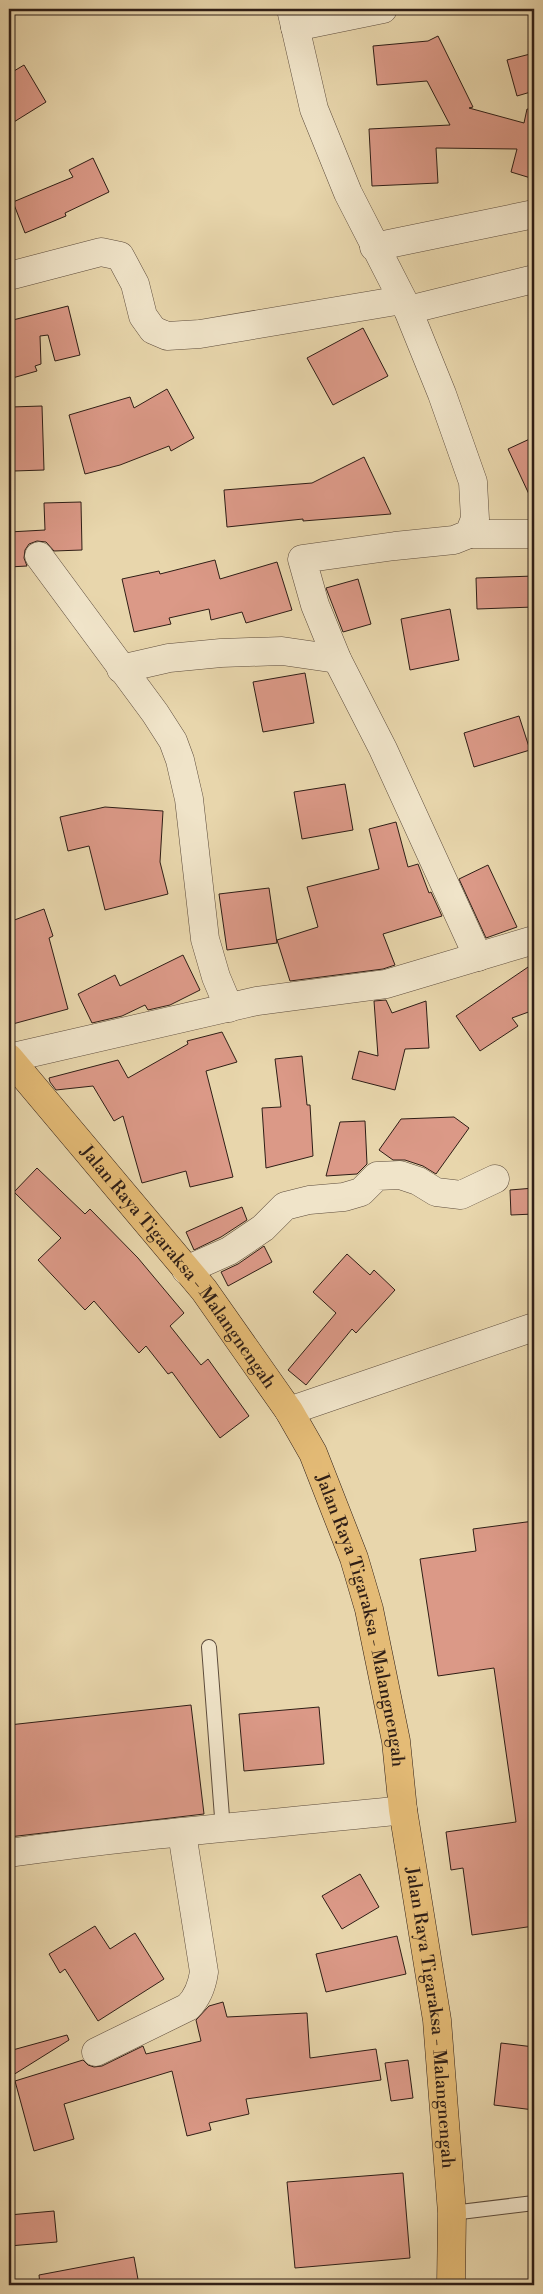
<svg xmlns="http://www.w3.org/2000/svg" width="543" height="2294" viewBox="0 0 543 2294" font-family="'Libre Bodoni',serif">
  <rect width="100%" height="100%" fill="#e8d6ac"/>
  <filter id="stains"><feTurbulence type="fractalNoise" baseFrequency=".004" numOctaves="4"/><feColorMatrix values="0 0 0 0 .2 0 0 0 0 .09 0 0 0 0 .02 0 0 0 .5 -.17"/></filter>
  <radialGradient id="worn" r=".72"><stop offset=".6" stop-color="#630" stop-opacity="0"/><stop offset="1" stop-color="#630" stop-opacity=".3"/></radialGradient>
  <g fill="#db9987" stroke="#2f1e16">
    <path d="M438 36 473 107 469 108 524 123 527 109 534 110V179L511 172 517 149 436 148 438 183 372 186 369 129 450 125 427 81 377 85 373 46 428 41Z"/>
    <path d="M534 53V91L517 96 507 60Z"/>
    <path d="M24 65 46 102 9 125V74Z"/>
    <path d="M93 158 109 192 65 213 66 216 25 233 13 202 73 177 69 170Z"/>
    <path d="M68 306 80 355 55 361 48 335 40 336 41 364 35 366 37 371 9 379V321Z"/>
    <path d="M363 328 388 376 333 405 307 358Z"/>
    <path d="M167 389 194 438 171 451 169 446 120 465 85 474 69 415 130 397 134 408Z"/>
    <path d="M42 406 44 470 14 471 11 407Z"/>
    <path d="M534 437V505L508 449Z"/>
    <path d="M364 457 391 514 303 521V519L227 527 224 490 312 483Z"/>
    <path d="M81 502 82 550 54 551 46 542 37 541 29 544 25 550 24 558 27 566 9 567V532L45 530 44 503Z"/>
    <path d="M215 560 220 579 277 562 292 610 246 623 242 612 211 620 209 609 169 618 171 624 134 632 122 579 159 571 160 574Z"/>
    <path d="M534 576V607L477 609 476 578Z"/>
    <path d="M358 579 371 624 343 632 326 588Z"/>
    <path d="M450 609 459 660 410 670 401 619Z"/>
    <path d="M305 673 314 723 263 732 253 682Z"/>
    <path d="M519 716 530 750 474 767 464 733Z"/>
    <path d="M345 784 353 830 302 839 294 792Z"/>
    <path d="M105 807 163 811 160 862 168 894 105 910 89 846 68 851 60 817Z"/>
    <path d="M396 822 408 867 418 864 429 893 431 892 442 916 383 934 395 965 383 969 290 981 277 940 318 927 307 887 379 869 369 829Z"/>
    <path d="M488 865 517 927 486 938 459 879Z"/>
    <path d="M269 888 277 943 227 950 219 894Z"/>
    <path d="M44 909 53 936 49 938 68 1009 9 1025V922Z"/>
    <path d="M183 955 200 990 170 1005 148 1010 145 1005 122 1016 92 1023 78 994 115 975 120 986Z"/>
    <path d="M534 963V1010L512 1018 518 1026 480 1051 456 1016Z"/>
    <path d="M386 1000 392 1013 426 1001 429 1048 405 1049 395 1090 352 1079 359 1051 378 1056 374 1001Z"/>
    <path d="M222 1032 237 1062 206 1071 233 1177 190 1187 186 1171 142 1183 123 1116 114 1121 93 1086 56 1090 50 1082 49 1078 118 1060 128 1078 188 1044 187 1041Z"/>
    <path d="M302 1056 307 1105H310L313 1156 266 1168 262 1108 281 1107 275 1059Z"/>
    <path d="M454 1117 469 1128 436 1174 423 1166 405 1160H393L379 1150 401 1119Z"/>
    <path d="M365 1121 367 1164 357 1174 326 1176 340 1122Z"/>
    <path d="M37 1168 85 1214 90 1209 138 1258 184 1313 170 1326 201 1365 208 1359 249 1416 220 1438 172 1372 168 1374 146 1346 139 1353 94 1301 85 1310 38 1260 61 1238 14 1192Z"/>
    <path d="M534 1188V1214L511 1215 510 1190Z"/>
    <path d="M242 1207 247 1220 221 1237 194 1250 186 1232Z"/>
    <path d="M264 1246 272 1262 228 1286 221 1272 238 1264Z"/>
    <path d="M347 1254 370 1275 374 1270 395 1290 356 1333 352 1329 306 1385 288 1370 336 1313 313 1292Z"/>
    <path d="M534 1521V1926L472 1935 463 1868 451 1870 446 1832 516 1822 494 1668 438 1676 420 1559 476 1551 473 1529Z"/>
    <path d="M191 1705 204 1814 9 1837V1725Z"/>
    <path d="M319 1707 324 1764 244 1771 239 1714Z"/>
    <path d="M360 1874 379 1907 342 1929 322 1896Z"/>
    <path d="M95 1926 110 1949 135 1933 164 1979 98 2021 65 1969 60 1973 49 1954Z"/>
    <path d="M397 1936 406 1974 326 1992 316 1954Z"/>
    <path d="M223 2002 227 2017 307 2013 310 2058 376 2049 381 2080 246 2099 249 2114 209 2123 211 2130 187 2136 172 2071 64 2104 74 2139 34 2151 15 2081 83 2060 88 2065 94 2067 102 2066 143 2046 146 2054 201 2041 196 2020 209 2006Z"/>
    <path d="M67 2035 69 2040 13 2075 9 2051Z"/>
    <path d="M501 2043 534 2047V2110L494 2105Z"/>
    <path d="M408 2060 413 2098 391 2101 385 2063Z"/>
    <path d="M403 2173 410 2258 295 2268 287 2182Z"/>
    <path d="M54 2211 57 2242 9 2246V2215Z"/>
    <path d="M134 2257 139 2285H40L39 2275Z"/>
  </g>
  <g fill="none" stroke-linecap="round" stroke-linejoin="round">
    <defs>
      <g id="service">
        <path d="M209 1647 223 1830"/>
        <path d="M452 2213 534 2203"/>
      </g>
      <g id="minor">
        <path d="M291 9 314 109 348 193 408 310 442 394 473 482 475 519 469 534 454 540 395 546 302 559 315 605 337 659 383 749 478 957"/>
        <path d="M295 27 383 9"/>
        <path d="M374 247 534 214"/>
        <path d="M9 276 101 252 120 256 135 284 143 316 153 330 167 336 200 334 402 300"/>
        <path d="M408 310 534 279"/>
        <path d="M469 534H534"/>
        <path d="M39 556 155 713 173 741 180 760 189 799 205 939 216 977 229 1008"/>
        <path d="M121 669 169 658 221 653 282 651 337 659"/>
        <path d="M9 1058 257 1001 386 984 534 940"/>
        <path d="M186 1270 229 1251 263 1228 285 1206 309 1200 344 1197 361 1192 377 1176 400 1175 418 1181 436 1192 461 1195 495 1179"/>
        <path d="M289 1411 534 1327"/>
        <path d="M9 1853C140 1834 272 1824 403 1810"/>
        <path d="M96 2052 188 2007C198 1997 202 1986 204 1972L182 1833"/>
      </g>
      <g id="primary">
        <path id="s1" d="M9 1058 204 1290 289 1411 313 1453 354 1558 369 1609 396 1741 403 1810 437 2020 452 2213 451 2285"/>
      </g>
    </defs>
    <use href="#service" stroke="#5d4c3c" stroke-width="16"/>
    <use href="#minor" stroke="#5d4c3c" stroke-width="29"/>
    <use href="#primary" stroke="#2f1e16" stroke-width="29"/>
    <use href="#service" stroke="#f0e4c9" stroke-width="14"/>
    <use href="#minor" stroke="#f0e4c9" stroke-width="28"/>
    <use href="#primary" stroke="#e4bb76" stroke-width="28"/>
  </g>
  <g text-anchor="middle" stroke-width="4" stroke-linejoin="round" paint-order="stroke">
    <g font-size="18" fill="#2f1e16" stroke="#f0e4c9">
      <text dy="6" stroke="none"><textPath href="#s1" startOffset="269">Jalan Raya Tigaraksa - Malangnengah</textPath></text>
      <text dy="6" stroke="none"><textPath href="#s1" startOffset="674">Jalan Raya Tigaraksa - Malangnengah</textPath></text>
      <text dy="6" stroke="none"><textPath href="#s1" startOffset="1079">Jalan Raya Tigaraksa - Malangnengah</textPath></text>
    </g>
  </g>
  <rect width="543" height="2294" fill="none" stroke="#e8d6ac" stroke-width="30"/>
  <rect x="10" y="10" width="523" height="2274" fill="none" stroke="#2f1e16" stroke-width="2.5"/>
  <rect x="15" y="15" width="513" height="2264" fill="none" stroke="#2f1e16"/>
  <rect width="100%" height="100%" filter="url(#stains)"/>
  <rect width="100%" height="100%" fill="url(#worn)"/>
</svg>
